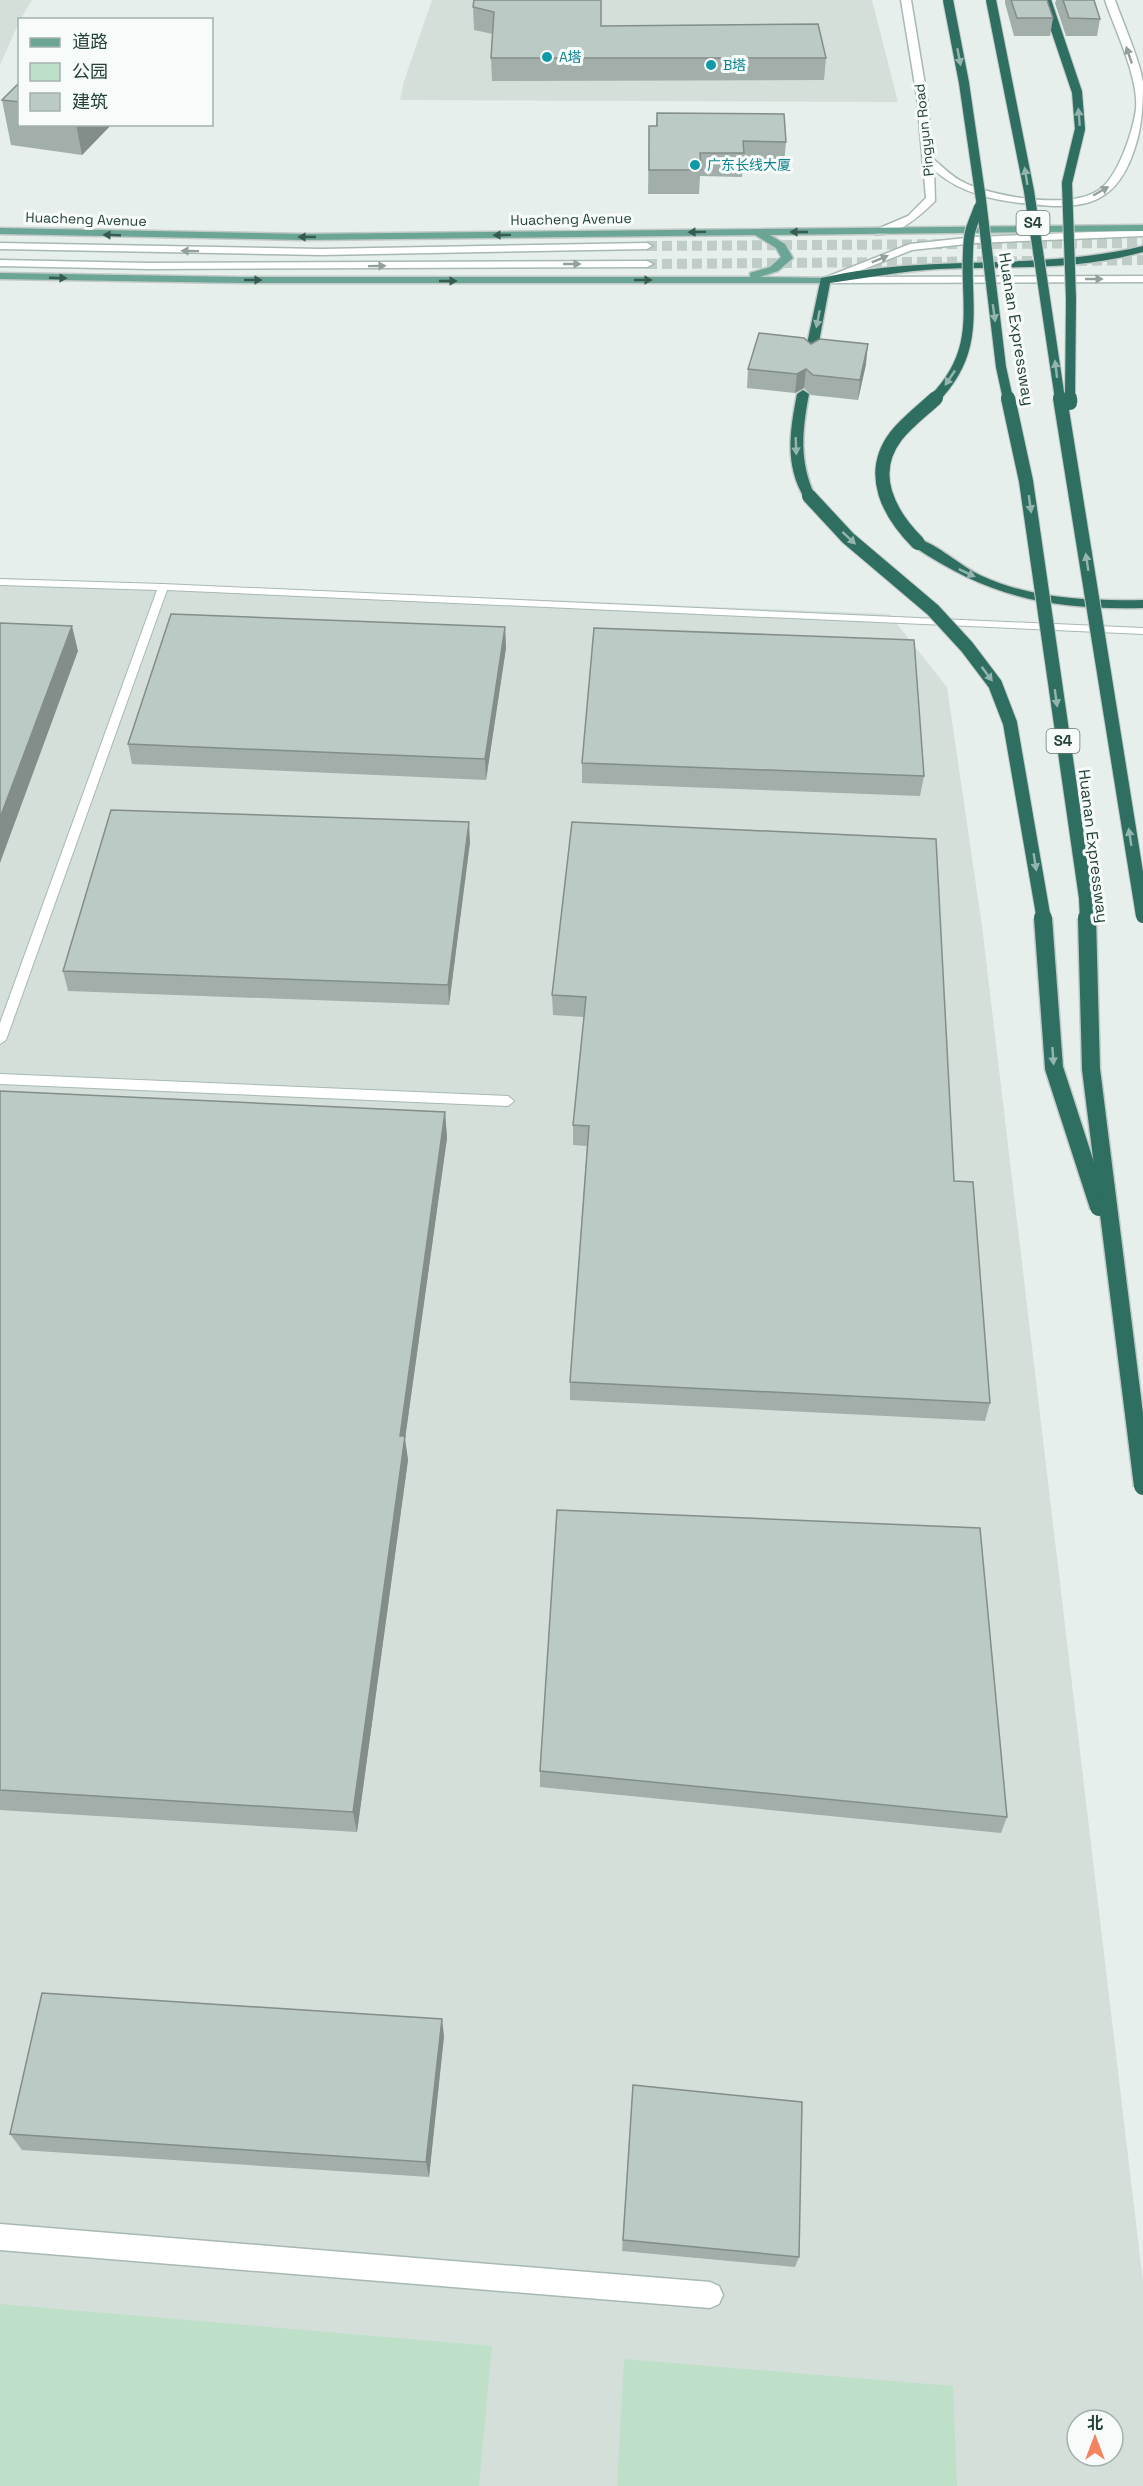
<svg xmlns="http://www.w3.org/2000/svg" width="1143" height="2486" viewBox="0 0 1143 2486" font-family="'Space Grotesk','Noto Sans SC',sans-serif">
  <rect width="100%" height="100%" fill="#e6efeb"/>
  <g fill="#d4dfda" fill-rule="evenodd">
    <path d="M0 0H32L20 20 0 65Z"/>
    <path d="M432 0H872L898 102 400 100 404 81Z"/>
    <path d="M0 578 889 614 947 687 982 926 1143 2282V2486H0ZM1077 2420H1113V2456H1077Z"/>
  </g>
  <g fill="#bfe0c8">
    <path d="M0 2304 492 2346 479 2486H0Z"/>
    <path d="M624 2359 953 2386 957 2486H617Z"/>
  </g>
  <g fill="none" stroke-linecap="round" stroke-linejoin="round">
    <g stroke="#bfccc8" stroke-width="10" stroke-dasharray="10 5" stroke-linecap="butt">
      <path d="M647 246 1143 243"/>
      <path d="M1077 261 1143 260"/>
      <path d="M647 264 1038 261"/>
    </g>
    <defs>
      <g id="service">
        <path d="M0 579 163 584 1143 628V634L167 590 6 1040 0 1044V1023L157 590 0 585Z"/>
        <path d="M0 1074 508 1096 514 1101 508 1106 0 1084Z"/>
      </g>
      <path id="minor" d="M0 2224 710 2282 719 2286 723 2295 719 2304 710 2308 0 2250Z"/>
      <g id="tertiary">
        <path d="M901 0H911L927 97 933 159C943 167 953 178 965 183 995 197 1070 210 1099 190 1118 177 1133 132 1136 109 1139 78 1115 30 1105 0H1115C1124 26 1138 55 1143 82 1143 104 1142 125 1136 144 1119 202 1088 211 1031 204 996 201 961 194 934 170L935 201C921 215 897 237 875 234V230L908 216 926 198 917 97Z"/>
        <path d="M1143 230V236L975 243 912 250 844 277 1143 276V282L825 283 819 280 910 244 975 237Z"/>
        <path d="M0 243 321 249 647 243 652 246 647 249 321 255 0 249Z"/>
        <path d="M0 260 149 263 647 261 653 264 647 267 149 269 0 266Z"/>
      </g>
      <path id="primary" d="M1143 225V231L770 235 785 244 793 258 778 271 760 277 829 278 831 280 825 283H241L0 279V273L241 277H750V273L770 267 781 257 776 248 755 235 304 240 0 234V228L304 234Z"/>
      <g id="motorway">
        <path d="M1143 246V252C1075 271 1008 266 939 269 902 271 866 278 830 283L816 358 810 362 804 358 821 278C927 253 1037 272 1143 246Z"/>
        <path d="M803 390 809 394C802 431 799 461 815 496L809 500 805 499C784 465 790 430 797 394Z"/>
        <path d="M918 539C936 543 963 568 982 576 1032 599 1089 601 1143 600V608C1051 610 990 598 913 546V540Z"/>
      </g>
    </defs>
    <use href="#service" stroke="#a8b8b2" stroke-width="2"/>
    <use href="#minor" stroke="#a8b8b2" stroke-width="3"/>
    <use href="#tertiary" stroke="#a8b8b2" stroke-width="3"/>
    <use href="#primary" stroke="#c2cac8" stroke-width="3"/>
    <use href="#motorway" stroke="#c2cac8" stroke-width="3"/>
    <use href="#service" fill="#fff" fill-rule="evenodd"/>
    <use href="#minor" fill="#fff" fill-rule="evenodd"/>
    <use href="#tertiary" fill="#fff" fill-rule="evenodd"/>
    <use href="#primary" fill="#6aa596" fill-rule="evenodd"/>
    <use href="#motorway" fill="#2f6f62" fill-rule="evenodd"/>
    <defs>
      <g id="motorway-bridge-far2">
        <path d="M948 0 964 83 981 200 1001 367 1008 399"/>
        <path d="M991 0 1029 191 1060 399"/>
        <path d="M1046 0 1077 92 1080 129 1067 183 1071 299 1070 399"/>
        <path d="M934 399C986 346 962 299 969 238 970 227 976 217 979 207"/>
      </g>
      <g id="motorway-bridge-far1">
        <path d="M1008 398 1026 481 1086 898 1087 920"/>
        <path d="M1060 398 1143 916"/>
        <path d="M1070 403V398"/>
        <path d="M809 496 848 538 933 610 967 647 995 684 1010 723 1044 920"/>
        <path d="M918 543C889 514 867 474 896 436 907 422 922 411 936 398"/>
      </g>
      <g id="motorway-bridge">
        <path d="M1043 918 1054 1068 1099 1207"/>
        <path d="M1087 918 1091 1069 1143 1486"/>
      </g>
    </defs>
    <use href="#motorway-bridge-far2" stroke="#c2cac8" stroke-width="12" stroke-linecap="butt"/>
    <use href="#motorway-bridge-far1" stroke="#c2cac8" stroke-width="16" stroke-linecap="butt"/>
    <use href="#motorway-bridge" stroke="#c2cac8" stroke-width="21" stroke-linecap="butt"/>
    <use href="#motorway-bridge-far2" stroke="#2f6f62" stroke-width="10"/>
    <use href="#motorway-bridge-far1" stroke="#2f6f62" stroke-width="14"/>
    <use href="#motorway-bridge" stroke="#2f6f62" stroke-width="18"/>
  </g>
  <g fill="#a1aea9">
    <path d="M1005 0H1047L1053 18 1050 36H1014L1005 3Z"/>
    <path d="M1056 0H1094L1100 19 1097 36H1066L1055 3Z"/>
    <path d="M473 7 826 58 824 80 492 81 491 58 493 34 474 30Z"/>
    <path d="M20 82V124H112L82 155 11 145 2 100Z"/>
    <path d="M657 113 786 142 784 165H743L742 177 700 176 699 194H648L649 126H656Z"/>
    <path d="M811 344 866 364 858 400 811 395 804 388 795 393 747 388 748 369Z"/>
    <path d="M505 627 506 648 486 780 132 764 128 744Z"/>
    <path d="M582 763 924 776 920 796 582 783Z"/>
    <path d="M572 822 954 1181 990 1403 985 1421 570 1400V1382L587 1146 573 1145V1125L584 1017 553 1015 552 995Z"/>
    <path d="M470 842 449 1005 68 991 63 971Z"/>
    <path d="M0 1091 445 1112 447 1138 405 1439 408 1460 357 1832 0 1810Z"/>
    <path d="M540 1771 1007 1817 1001 1833 540 1787Z"/>
    <path d="M444 2036 429 2177 22 2150 10 2134Z"/>
    <path d="M633 2085 799 2257 795 2267 622 2251Z"/>
  </g>
  <g fill="#838d89">
    <path d="M76 124H112L82 155Z"/>
    <path d="M868 344 866 364 858 400 860 380Z"/>
    <path d="M806 369 804 388 795 393 797 374Z"/>
    <path d="M72 626 78 651 0 863V818Z"/>
    <path d="M505 627 506 648 486 780 485 759Z"/>
    <path d="M469 822 470 842 449 1005 448 985Z"/>
    <path d="M445 1112 447 1138 405 1439 408 1460 357 1832 353 1812 400 1436Z"/>
    <path d="M442 2019 444 2036 429 2177 426 2162Z"/>
  </g>
  <g fill="#bbcac4" stroke="#838d89" stroke-width="1.5">
    <path d="M474 0H601V26L818 24 826 58H491L494 12 473 7Z"/>
    <path d="M1011 0H1047L1053 18H1017Z"/>
    <path d="M1063 0H1094L1100 19 1069 18Z"/>
    <path d="M20 82V102L2 100Z"/>
    <path d="M657 113 784 114 786 142 743 141 744 153H700L701 170H649V126H657Z"/>
    <path d="M759 333 804 338 811 344 820 339 868 344 860 380 813 375 806 369 797 374 748 369Z"/>
    <path d="M171 614 505 627 485 759 128 744Z"/>
    <path d="M0 623 72 626 0 818Z"/>
    <path d="M594 628 914 640 924 776 582 763Z"/>
    <path d="M111 810 469 822 448 985 63 971Z"/>
    <path d="M572 822 936 839 954 1181 973 1182 990 1403 570 1382 589 1126 573 1125 586 997 552 995Z"/>
    <path d="M0 1091 445 1112 400 1436H405L353 1812 0 1790Z"/>
    <path d="M557 1510 980 1528 1007 1817 540 1771Z"/>
    <path d="M42 1993 442 2019 426 2162 10 2134Z"/>
    <path d="M633 2085 802 2102 799 2257 623 2240Z"/>
  </g>
  <defs><path id="oneway-solid" d="M-6-.8H1V-3.2L6.5 0L1 3.2V.8H-6Z" transform="scale(1.5)"/></defs>
  <g fill="#92a09c">
    <use href="#oneway-solid" transform="translate(1129 55) rotate(-109)"/>
    <use href="#oneway-solid" transform="translate(1101 191) rotate(-30)"/>
    <use href="#oneway-solid" transform="translate(190 251) rotate(-179)"/>
    <use href="#oneway-solid" transform="translate(880 259) rotate(-22)"/>
    <use href="#oneway-solid" transform="translate(572 264)"/>
    <use href="#oneway-solid" transform="translate(377 266) rotate(-1)"/>
    <use href="#oneway-solid" transform="translate(1094 279)"/>
  </g>
  <g fill="#93b5ae">
    <use href="#oneway-solid" transform="translate(959 57) rotate(79)"/>
    <use href="#oneway-solid" transform="translate(1079 117) rotate(-95)"/>
    <use href="#oneway-solid" transform="translate(1026 176) rotate(-99)"/>
    <use href="#oneway-solid" transform="translate(994 313) rotate(82)"/>
    <use href="#oneway-solid" transform="translate(818 319) rotate(101)"/>
    <use href="#oneway-solid" transform="translate(1056 369) rotate(-97)"/>
    <use href="#oneway-solid" transform="translate(950 378) rotate(124)"/>
    <use href="#oneway-solid" transform="translate(796 446) rotate(88)"/>
    <use href="#oneway-solid" transform="translate(1030 504) rotate(82)"/>
    <use href="#oneway-solid" transform="translate(849 538) rotate(43)"/>
    <use href="#oneway-solid" transform="translate(1087 562) rotate(-99)"/>
    <use href="#oneway-solid" transform="translate(967 573) rotate(25)"/>
    <use href="#oneway-solid" transform="translate(987 674) rotate(53)"/>
    <use href="#oneway-solid" transform="translate(1056 698) rotate(82)"/>
    <use href="#oneway-solid" transform="translate(1130 837) rotate(-99)"/>
    <use href="#oneway-solid" transform="translate(1035 862) rotate(81)"/>
    <use href="#oneway-solid" transform="translate(1053 1056) rotate(86)"/>
  </g>
  <g fill="#365b51">
    <use href="#oneway-solid" transform="translate(697 232) rotate(179)"/>
    <use href="#oneway-solid" transform="translate(799 232) rotate(-180)"/>
    <use href="#oneway-solid" transform="translate(112 235) rotate(-178)"/>
    <use href="#oneway-solid" transform="translate(502 235) rotate(179)"/>
    <use href="#oneway-solid" transform="translate(307 237) rotate(180)"/>
    <use href="#oneway-solid" transform="translate(58 278) rotate(2)"/>
    <use href="#oneway-solid" transform="translate(253 280)"/>
    <use href="#oneway-solid" transform="translate(643 280)"/>
    <use href="#oneway-solid" transform="translate(448 281)"/>
  </g>
  <g fill="#0f9aa8" stroke="#f7fbf9" stroke-width="2">
    <circle cx="547" cy="57" r="6"/>
    <circle cx="711" cy="65" r="6"/>
    <circle cx="695" cy="165" r="6"/>
  </g>
  <g text-anchor="middle" stroke-width="6" stroke-linejoin="round" paint-order="stroke">
    <g font-size="14" fill="#0d838f" stroke="#f7fbf9" text-anchor="start">
      <text x="559" y="62">A塔</text>
      <text x="723" y="70">B塔</text>
      <text x="707" y="170">广东长线大厦</text>
    </g>
    <g font-size="14" fill="#24423a" stroke="#f7fbf9">
      <text transform="translate(924 130) rotate(-96)" y="5">Pingyun Road</text>
      <text transform="translate(86 219) rotate(2)" y="5">Huacheng Avenue</text>
      <text transform="translate(571 219) rotate(-1)" y="5">Huacheng Avenue</text>
    </g>
    <g fill="#f7fbf9" stroke="#637a73" stroke-width="1.5">
      <rect x="1016.5" y="211" width="33" height="24" rx="4.5"/>
      <rect x="1046.5" y="729" width="33" height="24" rx="4.5"/>
    </g>
    <g font-size="15" font-weight="bold" fill="#24423a">
      <text x="1033" y="228">S4</text>
      <text x="1063" y="746">S4</text>
    </g>
    <g font-size="16" fill="#24423a" stroke="#f7fbf9">
      <text transform="translate(1017 329) rotate(81)" y="6">Huanan Expressway</text>
      <text transform="translate(1094 846) rotate(83)" y="6">Huanan Expressway</text>
    </g>
  </g>
  <rect x="18" y="18" width="195" height="108" fill="#f7fbf9" stroke="#a3b1ad" stroke-width="1.5"/>
  <rect x="30" y="38" width="30" height="9" fill="#6aa596" stroke="#a3b1ad" stroke-width="1.5"/>
  <text x="72" y="48" font-size="18" fill="#24423a">道路</text>
  <rect x="30" y="63" width="30" height="18" fill="#bfe0c8" stroke="#a3b1ad" stroke-width="1.5"/>
  <text x="72" y="78" font-size="18" fill="#24423a">公园</text>
  <rect x="30" y="93" width="30" height="18" fill="#bbcac4" stroke="#a3b1ad" stroke-width="1.5"/>
  <text x="72" y="108" font-size="18" fill="#24423a">建筑</text>
  <g transform="translate(1095 2438)"><circle r="28" fill="#f7fbf9" stroke="#a3b1ad" stroke-width="1.5"/>
  <path d="M0-4.5L10 22L0 15L-10 22Z" fill="#f4845f"/>
  <text y="-9" font-size="16" font-weight="bold" text-anchor="middle" fill="#24423a">北</text>
  </g>
</svg>
